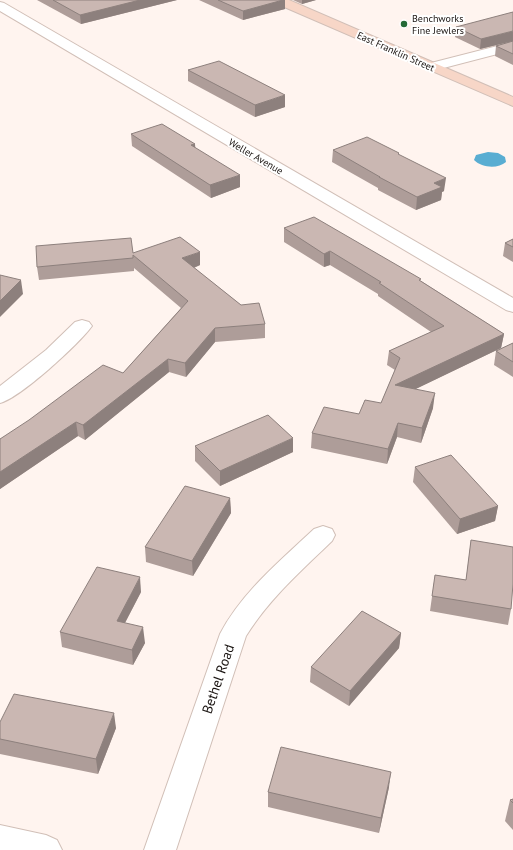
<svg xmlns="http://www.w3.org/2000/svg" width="513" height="850" viewBox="0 0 513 850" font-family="'PT Sans',sans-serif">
  <rect width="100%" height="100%" fill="#fff4ef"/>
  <path fill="#59add2" d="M488 152 498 153 505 157 506 162C498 169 482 168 474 160L476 155Z"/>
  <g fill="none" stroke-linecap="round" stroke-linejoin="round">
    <defs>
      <g id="street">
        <path d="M0 2 4 3 513 298V312L506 310 0 11Z"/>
        <path d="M513 42V50L432 71 427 70 425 67 427 64Z"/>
        <path d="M82 320 89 322 92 326C79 344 20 398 0 403V386L46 350 75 322Z"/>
        <path d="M323 526 332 529 335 535 332 541C301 571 269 599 246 636L176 850H144L220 634C242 592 280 561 314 529Z"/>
        <path d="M0 825 46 835 57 840 62 850H0Z"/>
      </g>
      <path id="secondary" d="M273 0H289L513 97V106L275 3Z"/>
    </defs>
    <use href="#street" stroke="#d1bfb7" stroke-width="2"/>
    <use href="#secondary" stroke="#d1bfb7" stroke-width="2"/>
    <use href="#street" fill="#fff" fill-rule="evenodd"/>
    <use href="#secondary" fill="#f7d6c7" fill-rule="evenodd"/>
  </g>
  <g fill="#ae9d99">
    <path d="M37 0H177L81 24Z"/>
    <path d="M199 0H285V9L243 20Z"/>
    <path d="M293 0H316L302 4Z"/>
    <path d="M456 27 513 41 480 49 455 37Z"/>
    <path d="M513 41V65L495 56 496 46Z"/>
    <path d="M188 70 285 107 255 117 188 81Z"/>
    <path d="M131 134 195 144V148L240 187 211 198 132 146Z"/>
    <path d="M333 150 399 155 444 191 442 192 441 200 416 210 378 190V188L332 162Z"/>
    <path d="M284 228 421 281 504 334 501 348 415 389 433 408 421 443 397 437 387 464 311 448 312 433 359 414 381 403 395 370 387 365 389 351 431 332 378 296V294L330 265 324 267 284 242Z"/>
    <path d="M513 239V262L503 256 505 243Z"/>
    <path d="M133 253 200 265 194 268 265 324V338L215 342 186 377 169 372 85 440 78 436 0 489V439L123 373 181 308 134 268V271L39 280 37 267Z"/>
    <path d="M513 343V377L494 365 496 351Z"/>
    <path d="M195 446 293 452 220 486 195 461Z"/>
    <path d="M415 467 498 506 495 521 457 534 413 482Z"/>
    <path d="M230 498 231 513 193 576 146 562 145 547Z"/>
    <path d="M471 540 511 609 508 625 430 611 435 575 466 580Z"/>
    <path d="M141 592 125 623 145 643 133 665 62 647 60 632Z"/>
    <path d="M401 633 399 648 349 706 310 682 311 667Z"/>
    <path d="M0 722 116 728 98 774 0 754Z"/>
    <path d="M389 787 379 833 268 807V792Z"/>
    <path d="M513 799V830L505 821 510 800Z"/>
  </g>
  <g fill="#8d807d">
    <path d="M140 0H177L81 24 80 15Z"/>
    <path d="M283 0H285V9L243 20V11Z"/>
    <path d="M302 0H316L302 4Z"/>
    <path d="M513 31V41L480 49 481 39Z"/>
    <path d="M285 95V107L255 117V105Z"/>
    <path d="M195 144 196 156 191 145Z"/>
    <path d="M240 175V187L211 198 210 185Z"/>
    <path d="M446 178 444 191 442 192 441 200 416 210 417 197 434 183Z"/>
    <path d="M330 251V265L324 267V254Z"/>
    <path d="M200 252V265L183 272 182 258Z"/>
    <path d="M21 280 23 294 0 317V301Z"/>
    <path d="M215 328V342L186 377 185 363Z"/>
    <path d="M504 334 501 348 393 400 395 385Z"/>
    <path d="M168 359 169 372 85 440 83 425Z"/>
    <path d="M435 393 433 408 421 443 422 428Z"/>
    <path d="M76 422 78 436 0 489V472Z"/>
    <path d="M398 423 397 437 387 464 388 449Z"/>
    <path d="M293 438V452L220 486V471Z"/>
    <path d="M230 498 231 513 193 576 192 561Z"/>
    <path d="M498 506 495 521 457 534 460 519Z"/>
    <path d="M140 577 141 592 118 636 117 621Z"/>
    <path d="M143 627 145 643 133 665 132 650Z"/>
    <path d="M401 633 399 648 349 706 350 691Z"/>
    <path d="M114 713 116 728 98 774 96 759Z"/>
    <path d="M391 772 389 787 379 833 381 818Z"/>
  </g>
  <g fill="#cab7b2" stroke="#8d807d">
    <path d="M53 0H140L80 15Z"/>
    <path d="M218 0H283L243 11Z"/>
    <path d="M513 12V31L481 39 456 27Z"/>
    <path d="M513 41V54L496 46Z"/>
    <path d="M219 61 285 95 255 105 188 70Z"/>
    <path d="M162 124 195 144 191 145 240 175 210 185 131 134Z"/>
    <path d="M367 137 399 153 398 154 446 178 434 183 442 187 417 197 379 177H380L333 150Z"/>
    <path d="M314 217 421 279 419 280 504 334 395 385 435 393 422 428 398 423 388 449 312 433 324 407 359 414 365 400 381 403 400 358 389 351 444 326 379 283 381 282 330 251 324 254 284 228Z"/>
    <path d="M180 237 200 252 182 258 241 305 259 303 265 324 215 328 185 363 168 359 83 425 76 422 0 472V439L29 420 103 365 123 373 188 301 133 255V258L37 267 36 246 131 238 133 253Z"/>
    <path d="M513 239V247L505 243Z"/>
    <path d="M0 275 21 280 0 301Z"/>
    <path d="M513 343V362L496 351Z"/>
    <path d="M268 415 293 438 220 471 195 446Z"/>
    <path d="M451 455 498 506 460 519 415 467Z"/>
    <path d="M185 486 230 498 192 561 145 547Z"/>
    <path d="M471 540 513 547V584L511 609 432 596 435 575 466 580Z"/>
    <path d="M97 567 140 577 117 621 143 627 132 650 60 632Z"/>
    <path d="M362 611 401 633 350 691 311 667Z"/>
    <path d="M14 694 114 713 96 759 0 739V722Z"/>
    <path d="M281 747 391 772 381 818 268 792Z"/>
    <path d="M513 799V803L510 800Z"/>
  </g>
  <circle fill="#246a36" stroke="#fff" stroke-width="1.5" cx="404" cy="24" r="4"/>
  <g text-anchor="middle" stroke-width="4" stroke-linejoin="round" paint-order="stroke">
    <g font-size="10" fill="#1a1411" stroke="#fff" text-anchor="start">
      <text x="412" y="22">Benchworks<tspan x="412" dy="12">Fine Jewlers</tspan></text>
    </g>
    <g font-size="10" fill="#1a1411" stroke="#fff">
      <text transform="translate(396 51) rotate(24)" y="4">East Franklin Street</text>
      <text transform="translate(256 156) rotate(30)" y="4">Weller Avenue</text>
    </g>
    <g font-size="14" fill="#1a1411" stroke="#fff">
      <text transform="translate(218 679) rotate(-71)" y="5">Bethel Road</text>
    </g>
  </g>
</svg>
